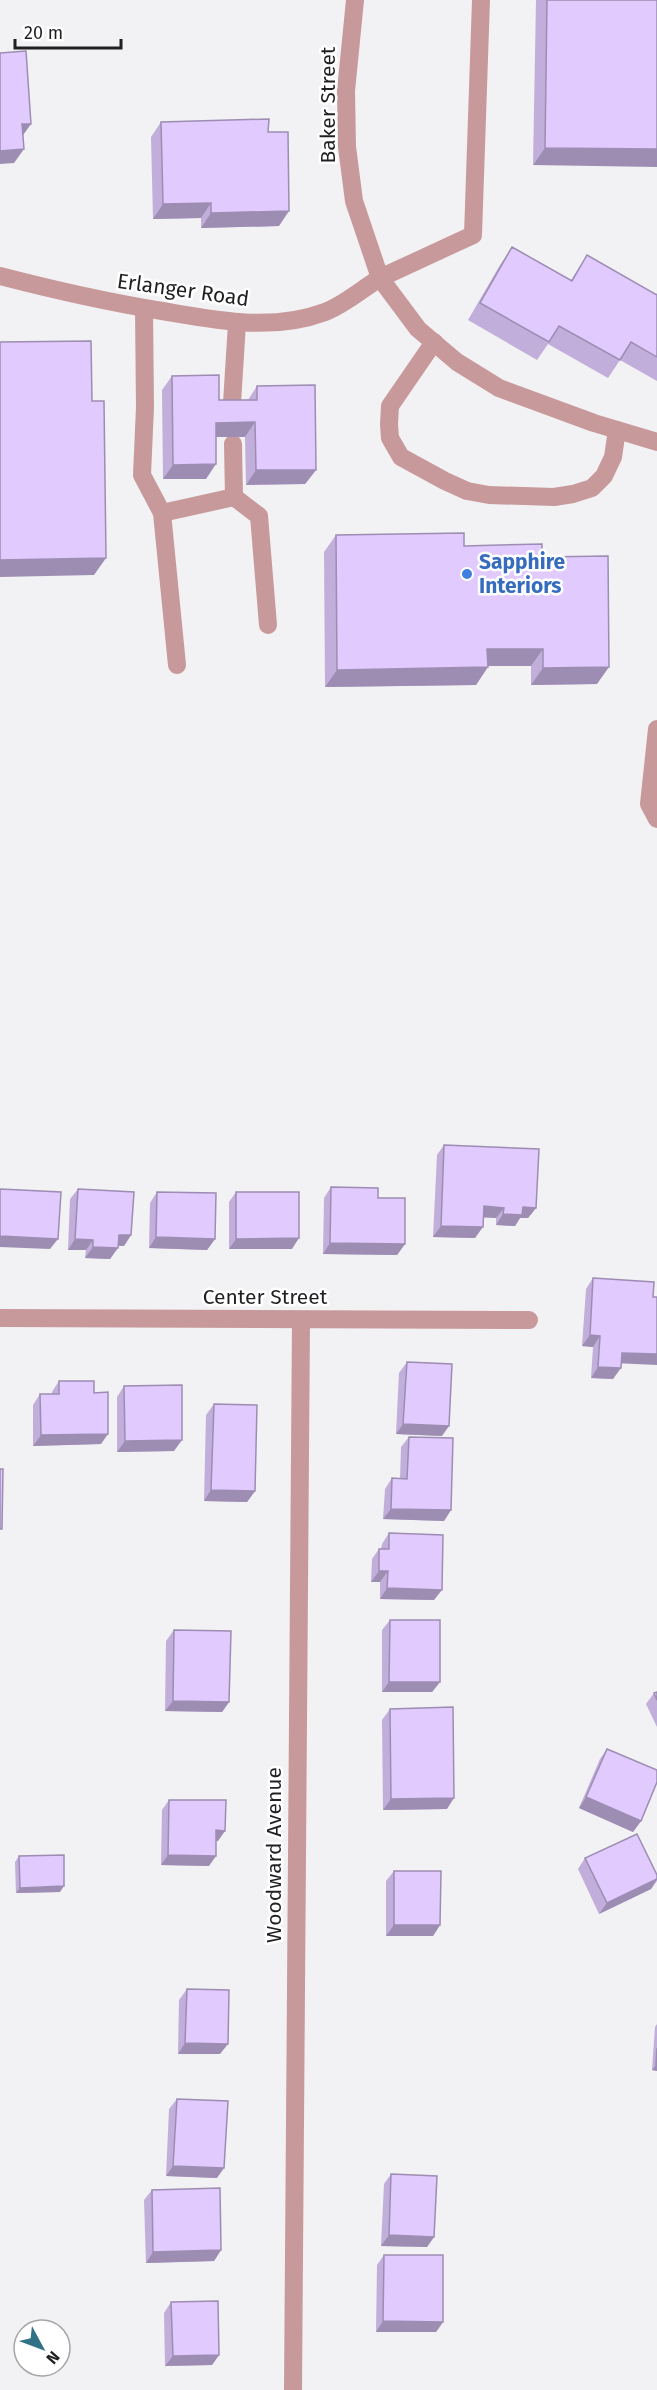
<svg xmlns="http://www.w3.org/2000/svg" width="657" height="2390" viewBox="0 0 657 2390" font-family="'Fira Sans',sans-serif">
  <rect width="100%" height="100%" fill="#f2f1f4"/>
  <g fill="none" stroke-linecap="round" stroke-linejoin="round">
    <g stroke="#c8999b" stroke-width="18">
      <path d="M380 278 473 235 481 0"/>
      <path d="M144 308 145 407 142 475 162 513 177 665"/>
      <path d="M434 342 390 406 389 424 390 438 401 457 445 481 467 491 489 495 554 497 573 494 592 488 604 476 613 457 617 430"/>
      <path d="M232 403 237 323"/>
      <path d="M234 497 259 516 268 625"/>
      <path d="M162 513 234 497 233 444"/>
      <path d="M657 729 649 804 657 819"/>
    </g>
    <g stroke="#c8999b" stroke-width="18">
      <path d="M355 0 346 91 347 147 354 201 380 278 418 329 457 362 499 388 594 423 657 442"/>
      <path d="M0 276C54 290 107 302 162 311 215 320 272 332 325 312 344 305 362 289 380 278"/>
      <path d="M0 1318 529 1320"/>
      <path d="M293 2390 301 1320"/>
    </g>
  </g>
  <g fill="#c1aeda">
    <path d="M536 0H657L533 165Z"/>
    <path d="M161 122 268 132 279 226 201 228V218L153 219 151 137Z"/>
    <path d="M512 247 571 280 587 255 656 294 657 293V381L620 360 608 378 548 344 537 360 468 320 500 265Z"/>
    <path d="M172 376 219 400H248L257 386 316 470 305 484 246 485 245 437H216L206 479H163L162 390Z"/>
    <path d="M336 535 464 546 542 557 597 684 531 685V666H488L476 685 325 687 324 552Z"/>
    <path d="M444 1145 536 1208 528 1218H520L515 1226 496 1225V1218L483 1217 475 1238 433 1237 437 1155Z"/>
    <path d="M331 1187 378 1198 405 1244 397 1255 323 1254 324 1198Z"/>
    <path d="M78 1189 131 1235 124 1246H118L110 1259 85 1258 86 1250H68L70 1199Z"/>
    <path d="M157 1192 215 1239 207 1250 149 1248 150 1203Z"/>
    <path d="M236 1192 292 1249H229V1202Z"/>
    <path d="M593 1278 621 1364 613 1379 591 1378 593 1347 582 1346 586 1289Z"/>
    <path d="M407 1362 442 1436 396 1434 399 1373Z"/>
    <path d="M59 1381 94 1393 101 1444 33 1446V1405L40 1394H52V1392Z"/>
    <path d="M124 1386 174 1451 117 1452V1397Z"/>
    <path d="M214 1404 255 1491 247 1502 204 1501 206 1415Z"/>
    <path d="M409 1437 451 1510 444 1521 383 1519 385 1489 392 1478 400 1479 401 1447Z"/>
    <path d="M389 1533 434 1600 380 1599V1582H371L372 1559 379 1549H381L382 1544Z"/>
    <path d="M390 1620 440 1682 432 1692H382V1630Z"/>
    <path d="M174 1630 229 1702 222 1712 165 1711 166 1641Z"/>
    <path d="M657 1692V1727L646 1704 654 1693Z"/>
    <path d="M390 1709 447 1809 383 1810 382 1720Z"/>
    <path d="M607 1749 641 1821 633 1832 579 1808 600 1759Z"/>
    <path d="M169 1800 218 1841H216L209 1866 161 1865 162 1810Z"/>
    <path d="M19 1856 60 1892 16 1893 15 1862Z"/>
    <path d="M585 1858 657 1875V1881L651 1889 599 1914 578 1869Z"/>
    <path d="M394 1871 440 1925 433 1936H386V1881Z"/>
    <path d="M187 1989 220 2054H178L179 2000Z"/>
    <path d="M657 2024V2071L652 2070 655 2027Z"/>
    <path d="M177 2099 217 2178 166 2176 169 2109Z"/>
    <path d="M391 2174 434 2237 427 2247 381 2246 384 2184Z"/>
    <path d="M152 2190 221 2250 214 2261 146 2263 144 2200Z"/>
    <path d="M384 2255 443 2322 436 2332H376L377 2265Z"/>
    <path d="M171 2302 219 2355 212 2365 165 2366 164 2313Z"/>
  </g>
  <g fill="#9d8db2">
    <path d="M22 124H31L21 138Z"/>
    <path d="M545 148 657 149V167L533 165Z"/>
    <path d="M24 149 14 163 0 164V151Z"/>
    <path d="M211 203 201 218 153 219 163 204Z"/>
    <path d="M289 211 279 226 201 228 211 213Z"/>
    <path d="M255 422 245 437H206L216 423Z"/>
    <path d="M216 464 206 479H163L173 465Z"/>
    <path d="M256 470H316L305 484 246 485Z"/>
    <path d="M106 558 94 575 0 577V560Z"/>
    <path d="M487 649H543L531 666H475Z"/>
    <path d="M488 667 476 685 325 687 337 670Z"/>
    <path d="M609 667 597 684 531 685 543 668Z"/>
    <path d="M484 1206 504 1208 496 1218 476 1217Z"/>
    <path d="M523 1207 536 1208 528 1218H520L515 1226 496 1225 503 1214Z"/>
    <path d="M441 1226 483 1227 475 1238 433 1237Z"/>
    <path d="M119 1235H131L124 1246 111 1245Z"/>
    <path d="M0 1236 58 1239 50 1249 0 1247Z"/>
    <path d="M156 1237 215 1239 207 1250 149 1248Z"/>
    <path d="M299 1238 292 1249H229L236 1239Z"/>
    <path d="M75 1239 93 1240 86 1250H68Z"/>
    <path d="M330 1243 405 1244 397 1255 323 1254Z"/>
    <path d="M93 1247 118 1248 110 1259 85 1258Z"/>
    <path d="M590 1335 600 1336 593 1347 582 1346Z"/>
    <path d="M622 1353 657 1354V1365L614 1363Z"/>
    <path d="M598 1367 621 1368 613 1379 591 1378Z"/>
    <path d="M403 1424 449 1426 442 1436 396 1434Z"/>
    <path d="M108 1434 101 1444 33 1446 41 1435Z"/>
    <path d="M182 1440 174 1451 117 1452 125 1441Z"/>
    <path d="M211 1490 255 1491 247 1502 204 1501Z"/>
    <path d="M391 1509 451 1510 444 1521 383 1519Z"/>
    <path d="M379 1571H388L380 1582H371Z"/>
    <path d="M387 1588 442 1590 434 1600 380 1599Z"/>
    <path d="M389 1682H440L432 1692H382Z"/>
    <path d="M173 1701 229 1702 222 1712 165 1711Z"/>
    <path d="M586 1797 641 1821 633 1832 579 1808Z"/>
    <path d="M454 1798 447 1809 383 1810 391 1799Z"/>
    <path d="M216 1830 225 1831 218 1841H209Z"/>
    <path d="M168 1855 216 1856 209 1866 161 1865Z"/>
    <path d="M657 1879 651 1889 599 1914 607 1903Z"/>
    <path d="M64 1886 60 1892 16 1893 20 1888Z"/>
    <path d="M394 1925H440L433 1936H386Z"/>
    <path d="M185 2043 228 2044 220 2054H178Z"/>
    <path d="M656 2065H657V2071L652 2070Z"/>
    <path d="M173 2166 224 2168 217 2178 166 2176Z"/>
    <path d="M389 2235 434 2237 427 2247 381 2246Z"/>
    <path d="M221 2250 214 2261 146 2263 153 2252Z"/>
    <path d="M383 2321 443 2322 436 2332H376Z"/>
    <path d="M219 2355 212 2365 165 2366 173 2356Z"/>
  </g>
  <g fill="#e0cafe" stroke="#9d8db2" stroke-width="1.5">
    <path d="M547 0H657V149L545 148Z"/>
    <path d="M26 51 31 124H22L24 149 0 151V53Z"/>
    <path d="M269 119 268 132H288L289 211 211 213V203L163 204 161 122Z"/>
    <path d="M512 247 572 281 587 255 657 295V357L631 342 620 360 559 326 549 342 480 303Z"/>
    <path d="M91 341 92 401H104L106 558 0 560V342Z"/>
    <path d="M219 375V400H257V386L315 385 316 470H256L255 422 216 423V464L173 465 172 376Z"/>
    <path d="M464 533V546L542 544V557L608 556 609 667 543 668V649H487L488 667 337 670 336 535Z"/>
    <path d="M444 1145 539 1149 536 1208 523 1207 522 1215 503 1214 504 1208 484 1206 483 1227 441 1226Z"/>
    <path d="M331 1187 378 1188V1198H405V1244L330 1243Z"/>
    <path d="M0 1189 61 1192 58 1239 0 1236Z"/>
    <path d="M78 1189 134 1192 131 1235H119L118 1248 93 1247V1240L75 1239Z"/>
    <path d="M157 1192 216 1193 215 1239 156 1237Z"/>
    <path d="M236 1192H299V1238L236 1239Z"/>
    <path d="M593 1278 654 1282 653 1297H657V1354L622 1353 621 1368 598 1367 600 1336 590 1335Z"/>
    <path d="M407 1362 452 1364 449 1426 403 1424Z"/>
    <path d="M59 1381H94V1393L108 1392V1434L41 1435 40 1394H59Z"/>
    <path d="M182 1385V1440L125 1441 124 1386Z"/>
    <path d="M214 1404 257 1405 255 1491 211 1490Z"/>
    <path d="M409 1437 453 1438 451 1510 391 1509 392 1478 407 1479Z"/>
    <path d="M0 1469H3L2 1529H0Z"/>
    <path d="M389 1533 443 1535 442 1590 387 1588 388 1571H379V1549H389Z"/>
    <path d="M390 1620H440V1682H389Z"/>
    <path d="M174 1630 231 1631 229 1702 173 1701Z"/>
    <path d="M657 1692V1700L654 1693Z"/>
    <path d="M453 1707 454 1798 391 1799 390 1709Z"/>
    <path d="M607 1749 657 1770V1782L641 1821 586 1797Z"/>
    <path d="M169 1800H226L225 1831 216 1830V1856L168 1855Z"/>
    <path d="M637 1834 657 1875V1879L607 1903 585 1858Z"/>
    <path d="M64 1855V1886L20 1888 19 1856Z"/>
    <path d="M394 1871H441L440 1925H394Z"/>
    <path d="M187 1989 229 1990 228 2044 185 2043Z"/>
    <path d="M657 2048V2065H656Z"/>
    <path d="M177 2099 228 2101 224 2168 173 2166Z"/>
    <path d="M391 2174 437 2176 434 2237 389 2235Z"/>
    <path d="M220 2188 221 2250 153 2252 152 2190Z"/>
    <path d="M384 2255H443V2322L383 2321Z"/>
    <path d="M218 2301 219 2355 173 2356 171 2302Z"/>
  </g>
  <circle fill="#3f7fe0" stroke="#fff" stroke-width="2" cx="467" cy="574" r="6"/>
  <g text-anchor="middle" stroke-width="5" stroke-linejoin="round" paint-order="stroke">
    <g font-size="21" fill="#201f21" stroke="#fff">
      <text transform="translate(328 105) rotate(-90)" y="7">Baker Street</text>
      <text transform="translate(183 290) rotate(8)" y="7">Erlanger Road</text>
      <text x="265" y="1304">Center Street</text>
      <text transform="translate(274 1855) rotate(-90)" y="7">Woodward Avenue</text>
    </g>
    <g font-size="21" font-weight="bold" fill="#366cbe" stroke="#fff" text-anchor="start">
      <text x="479" y="569">Sapphire<tspan x="479" dy="24">Interiors</tspan></text>
    </g>
  </g>
  <g transform="translate(42 2348) rotate(131)"><circle r="28" fill="#ffffff" stroke="#a6a5a6" stroke-width="1.5"/>
  <path d="M0-4.5L10 22L0 15L-10 22Z" fill="#327286"/>
  <text y="-9" font-size="16" font-weight="bold" text-anchor="middle" fill="#201f21">N</text>
  </g>
  <path d="M15 39v9h106v-9" fill="none" stroke="#201f21" stroke-width="3"/>
  <text x="24" y="39" font-size="18" fill="#201f21" stroke="#ffffff" stroke-width="4.5" paint-order="stroke">20 m</text>
</svg>
